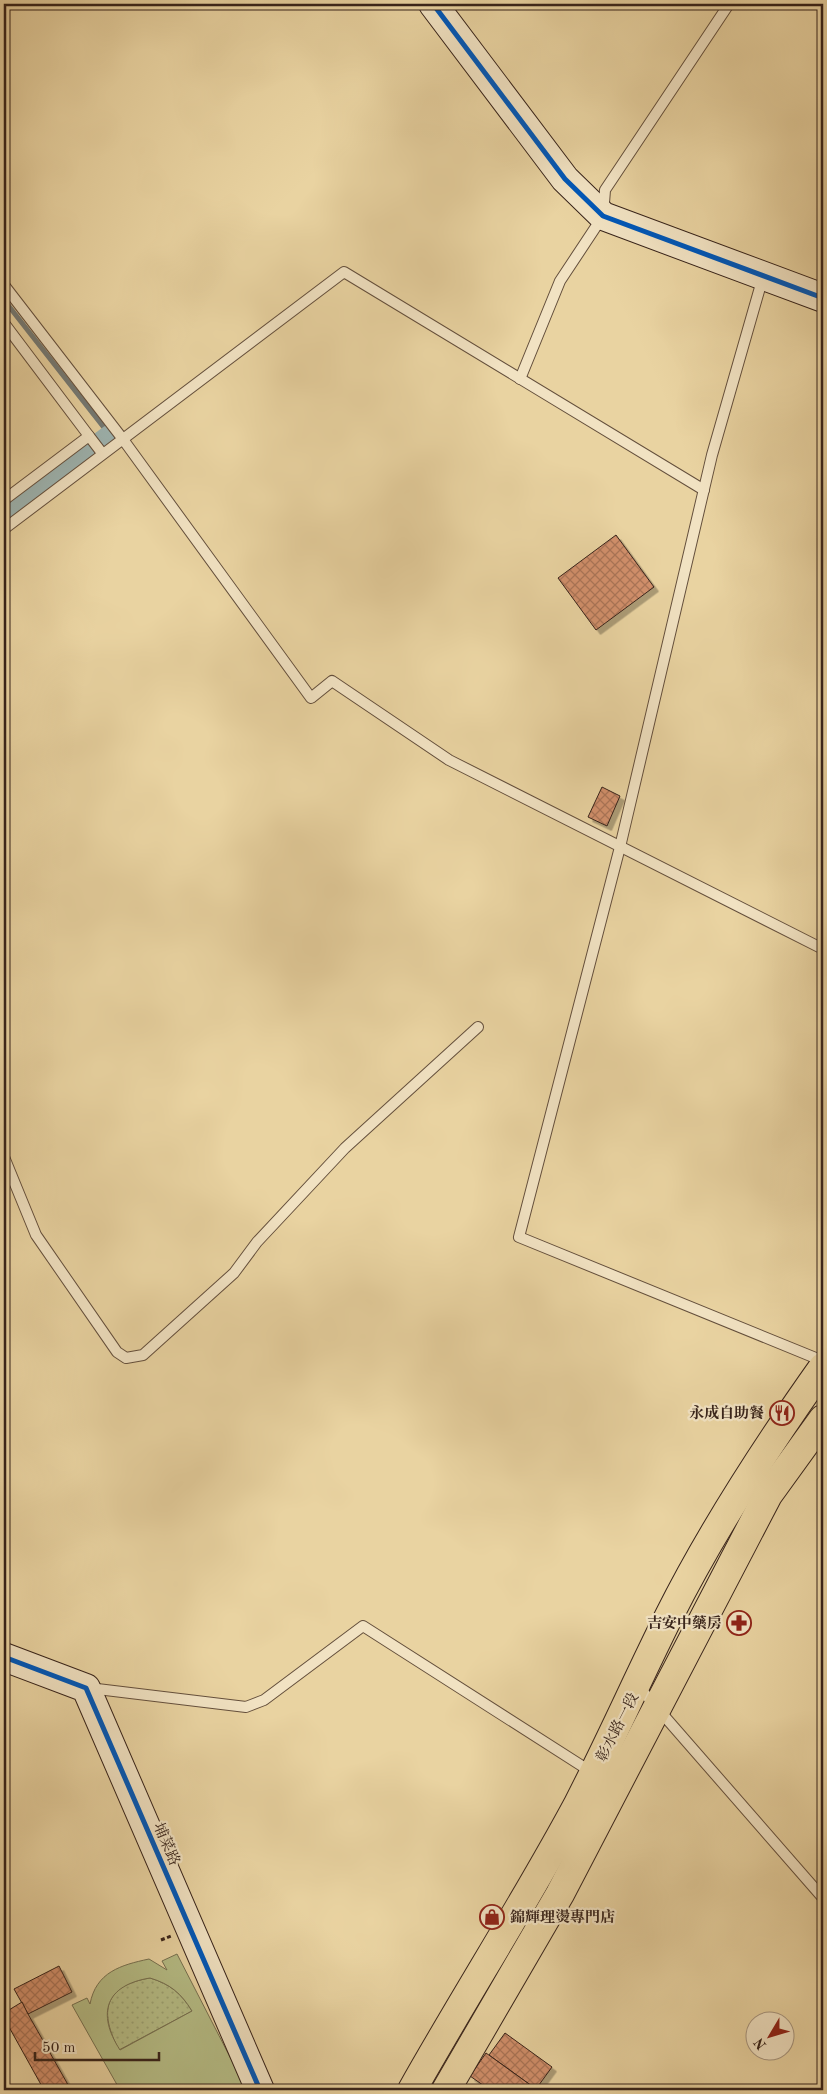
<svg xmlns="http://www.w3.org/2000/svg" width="827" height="2094" viewBox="0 0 827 2094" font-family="'Old Standard TT','Noto Serif TC',serif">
  <defs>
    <pattern id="grass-dots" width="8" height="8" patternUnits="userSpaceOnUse" patternTransform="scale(1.25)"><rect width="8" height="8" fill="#b5bc85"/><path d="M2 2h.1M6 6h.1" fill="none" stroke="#9ca172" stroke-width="1.8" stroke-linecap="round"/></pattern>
    <pattern id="building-cross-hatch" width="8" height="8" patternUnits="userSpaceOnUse" patternTransform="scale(1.25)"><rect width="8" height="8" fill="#d2906c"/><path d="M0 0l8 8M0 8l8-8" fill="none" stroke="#ab7558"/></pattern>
    <filter id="shadow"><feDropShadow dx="4.5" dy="4.5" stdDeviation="0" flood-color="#0004"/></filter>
  </defs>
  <rect width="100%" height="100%" fill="#e9d3a1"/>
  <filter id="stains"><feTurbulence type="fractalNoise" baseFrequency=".004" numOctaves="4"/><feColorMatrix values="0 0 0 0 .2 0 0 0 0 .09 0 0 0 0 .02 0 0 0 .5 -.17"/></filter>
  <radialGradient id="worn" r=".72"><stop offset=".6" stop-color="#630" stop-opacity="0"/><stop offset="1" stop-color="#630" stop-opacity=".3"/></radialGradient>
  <path fill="url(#grass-dots)" stroke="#767050" d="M150 1978C170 1984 181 1993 192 2011L119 2050C99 2012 103 1986 150 1978Z"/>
  <path fill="#b5bc85" stroke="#767050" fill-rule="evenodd" d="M177 1954 247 2090H120L72 2005 87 1998 90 2004C96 1972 121 1965 149 1959L167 1970 162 1961ZM150 1978C170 1984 181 1993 192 2011L120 2050C96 2013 106 1985 150 1978Z"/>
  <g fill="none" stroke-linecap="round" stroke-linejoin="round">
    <path stroke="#747a75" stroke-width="5" d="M4 300 109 434"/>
    <path stroke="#9db4b1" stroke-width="18" d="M4 513 109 434"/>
  </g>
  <g fill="url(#building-cross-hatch)" stroke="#37231a" filter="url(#shadow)">
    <path d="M616 535 654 587 596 630 558 578Z"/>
    <path d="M602 787 620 796 607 826 588 817Z"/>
    <path d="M59 1966 72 1992 28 2014 14 1989Z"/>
    <path d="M22 2002 28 2014 71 2090H44L4 2018V2013Z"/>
    <path d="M505 2033 552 2067 536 2089 489 2055Z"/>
    <path d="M486 2053 536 2089 535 2090H490L470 2076Z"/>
  </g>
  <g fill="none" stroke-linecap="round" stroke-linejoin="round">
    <defs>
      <g id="lane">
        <path d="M763 277 712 455 620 847 519 1237 823 1361"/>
        <path d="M4 285 122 438 311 698 332 681 449 760 823 949"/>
        <path d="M4 323 89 436 4 500"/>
        <path d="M520 379 560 281 603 216 605 190 729 4"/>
        <path d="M89 436 102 453"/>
        <path d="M4 529 344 272 704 490"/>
        <path d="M4 1157 36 1235 117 1352 126 1358 143 1355 234 1273 257 1242 345 1148 478 1027"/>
        <path d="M638 1686 823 1898"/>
        <path d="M89 1688 246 1707 264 1700 363 1626 593 1773"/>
      </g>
      <g id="secondary">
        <path d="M433 4 565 179 603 216 823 298"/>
        <path d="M4 1657 86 1688 260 2090"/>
      </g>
      <g id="primary">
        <path d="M412 2090C466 1994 526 1901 578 1804 610 1742 638 1678 669 1616 713 1528 767 1446 823 1367"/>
        <path d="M446 2090 560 1894 768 1495 823 1419"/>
      </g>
    </defs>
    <use href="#lane" stroke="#644f3c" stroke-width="12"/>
    <use href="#secondary" stroke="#37231a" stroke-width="30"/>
    <use href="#primary" stroke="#37231a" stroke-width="30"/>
    <path stroke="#37231a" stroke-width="3" stroke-dasharray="4 2.5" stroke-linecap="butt" d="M161 1940 171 1936"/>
    <use href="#lane" stroke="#f1e2c2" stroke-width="10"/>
    <use href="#secondary" stroke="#f1e2c2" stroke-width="28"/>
    <use href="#primary" stroke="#e9d3a1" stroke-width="28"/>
    <defs>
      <g id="cycleway">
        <path d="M433 4 565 179 603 216 823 298"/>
        <path d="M4 1657 86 1688 260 2090"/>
      </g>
    </defs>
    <use href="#cycleway" stroke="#f1e2c2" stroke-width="8"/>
    <use href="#cycleway" stroke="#0057b8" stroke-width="5"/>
  </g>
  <defs>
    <symbol id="restaurant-ring" viewBox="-11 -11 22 22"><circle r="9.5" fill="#f1e2c2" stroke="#8f2418" stroke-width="1.5"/><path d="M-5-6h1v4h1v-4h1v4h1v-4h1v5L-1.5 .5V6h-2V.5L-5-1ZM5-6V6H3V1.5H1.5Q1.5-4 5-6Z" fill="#8f2418"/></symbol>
    <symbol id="pharmacy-ring" viewBox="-11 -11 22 22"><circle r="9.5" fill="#f1e2c2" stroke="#8f2418" stroke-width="1.5"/><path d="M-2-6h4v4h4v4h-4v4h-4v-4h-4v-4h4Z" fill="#8f2418"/></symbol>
    <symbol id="shop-ring" viewBox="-11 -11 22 22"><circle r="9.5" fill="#f1e2c2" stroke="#8f2418" stroke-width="1.5"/><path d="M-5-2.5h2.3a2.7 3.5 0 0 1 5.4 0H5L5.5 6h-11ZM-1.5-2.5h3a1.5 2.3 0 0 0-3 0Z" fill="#8f2418"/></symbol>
  </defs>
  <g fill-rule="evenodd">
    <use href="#restaurant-ring" x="768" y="1399" width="28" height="28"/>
    <use href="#pharmacy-ring" x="725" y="1609" width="28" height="28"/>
    <use href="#shop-ring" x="478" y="1903" width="28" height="28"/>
  </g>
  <g text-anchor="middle" stroke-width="4.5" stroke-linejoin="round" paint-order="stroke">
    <g font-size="15" font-weight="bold" fill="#37231a" stroke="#f1e2c2" text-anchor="end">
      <text x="764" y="1418">永成自助餐</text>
      <text x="722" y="1628">吉安中藥房</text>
      <text x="510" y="1922" text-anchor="start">錦輝理燙專門店</text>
    </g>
    <g font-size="15" fill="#37231a" stroke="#f1e2c2">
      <text transform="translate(617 1727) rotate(-63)" y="5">彰水路一段</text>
      <text transform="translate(167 1844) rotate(67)" y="5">埔菜路</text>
    </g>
  </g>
  <rect width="827" height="2094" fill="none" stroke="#e9d3a1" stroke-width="20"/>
  <rect x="5" y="5" width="817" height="2084" fill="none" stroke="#37231a" stroke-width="2.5"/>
  <rect x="10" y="10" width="807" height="2074" fill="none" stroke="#37231a"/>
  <g transform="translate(770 2036) rotate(232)"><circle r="24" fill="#f1e2c2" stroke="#a7967f"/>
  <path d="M0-4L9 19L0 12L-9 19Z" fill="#8f2418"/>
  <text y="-8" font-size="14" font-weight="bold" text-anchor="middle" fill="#37231a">N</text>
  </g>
  <path d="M35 2052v8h124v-8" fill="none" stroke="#37231a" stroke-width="2.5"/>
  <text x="42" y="2052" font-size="15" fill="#37231a" stroke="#f1e2c2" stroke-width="4" paint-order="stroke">50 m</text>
  <rect width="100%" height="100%" filter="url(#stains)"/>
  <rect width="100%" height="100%" fill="url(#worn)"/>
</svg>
